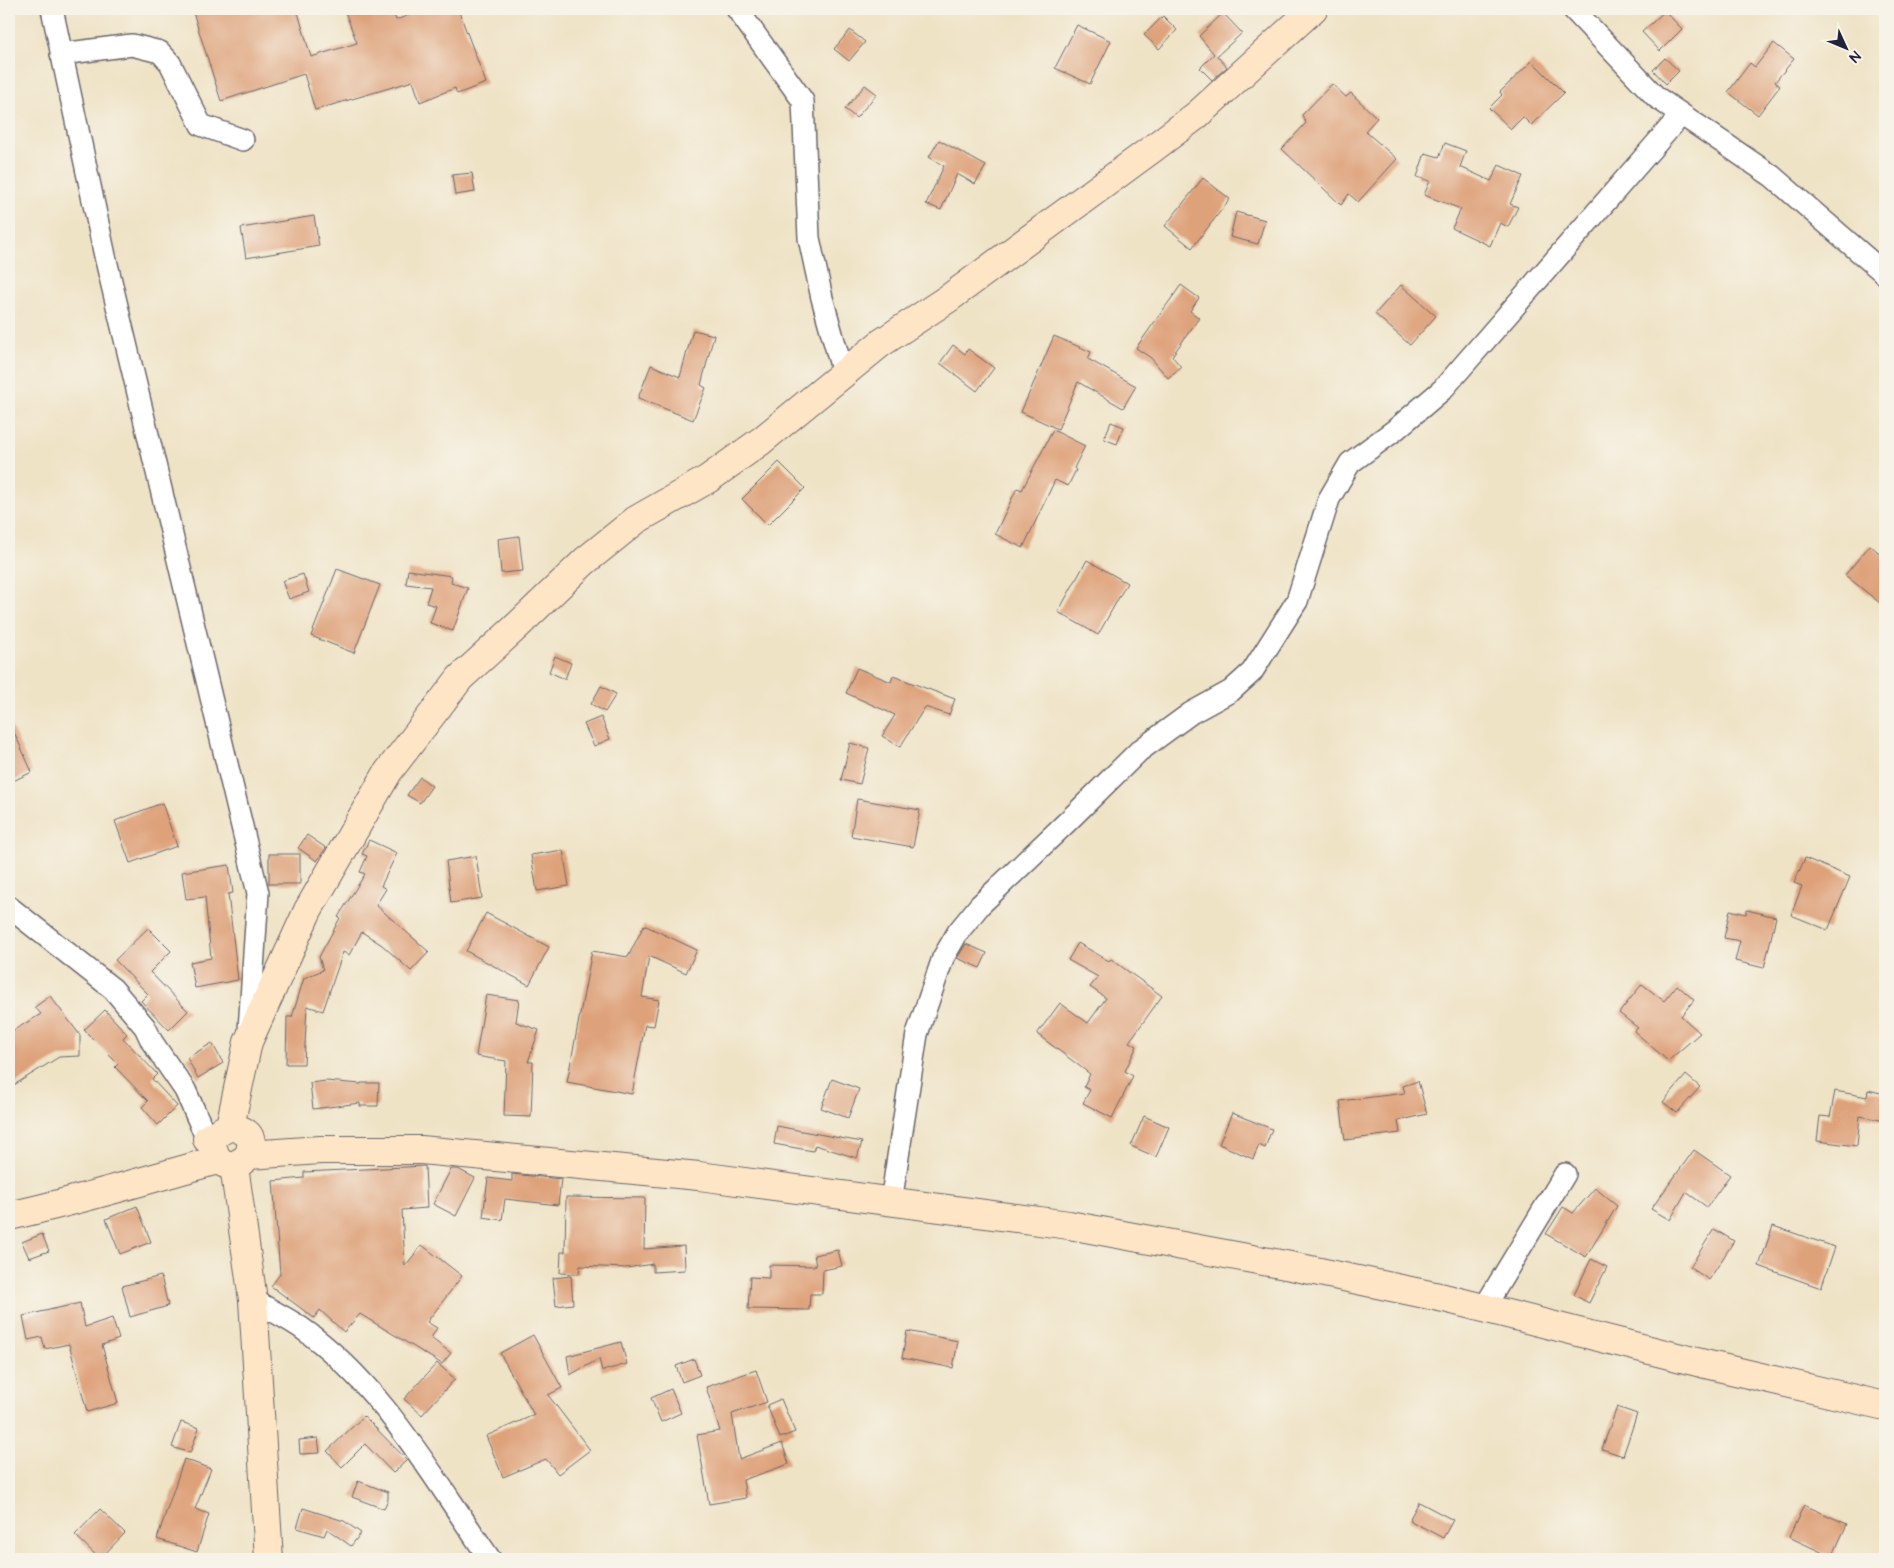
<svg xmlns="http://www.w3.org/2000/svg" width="1894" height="1568" viewBox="0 0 1894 1568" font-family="'Architects Daughter',sans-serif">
  <rect width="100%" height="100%" fill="#f7f3e8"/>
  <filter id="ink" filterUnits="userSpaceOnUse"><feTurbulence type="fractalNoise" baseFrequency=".02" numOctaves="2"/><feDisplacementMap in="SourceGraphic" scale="10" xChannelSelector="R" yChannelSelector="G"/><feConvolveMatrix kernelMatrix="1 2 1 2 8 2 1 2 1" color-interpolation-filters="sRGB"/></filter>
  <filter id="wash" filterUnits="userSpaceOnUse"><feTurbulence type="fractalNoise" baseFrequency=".0096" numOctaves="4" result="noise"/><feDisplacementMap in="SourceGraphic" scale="20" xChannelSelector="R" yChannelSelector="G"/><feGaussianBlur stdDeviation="1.12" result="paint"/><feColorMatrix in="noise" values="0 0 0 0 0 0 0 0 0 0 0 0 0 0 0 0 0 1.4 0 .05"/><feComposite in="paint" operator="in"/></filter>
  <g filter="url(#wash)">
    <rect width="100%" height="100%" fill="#efe3c6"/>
    <g id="blocks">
      <g fill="#dea27a">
        <path d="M192 9H297L311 57 357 43 344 9H392L396 20 425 9H458L486 83 457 94 455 88 420 102 413 81 315 110 304 74 221 101Z"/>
        <path d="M1665 11 1682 29 1660 51 1642 32Z"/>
        <path d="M1223 13 1242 33 1217 56 1227 67 1212 80 1200 68 1214 54 1199 36Z"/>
        <path d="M1163 16 1177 30 1159 49 1144 35Z"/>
        <path d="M1077 25 1111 41 1090 84 1055 68Z"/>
        <path d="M850 30 865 42 849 61 834 49Z"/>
        <path d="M1774 43 1794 59 1775 82 1780 86 1758 115 1728 92 1750 63 1755 67Z"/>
        <path d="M1665 58 1679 71 1666 84 1653 70Z"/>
        <path d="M1532 61 1564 93 1531 125 1523 117 1511 129 1489 108 1502 95 1500 92Z"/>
        <path d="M1332 84 1346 97 1351 93 1377 118 1365 131 1397 159 1358 202 1349 194 1341 205 1282 149 1306 123 1302 115Z"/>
        <path d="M865 85 877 94 856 118 845 109Z"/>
        <path d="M939 140 986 166 975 184 957 174 941 210 926 204 944 166 929 157Z"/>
        <path d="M1445 143 1466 151 1460 167 1491 181 1499 165 1523 176 1510 204 1518 207 1508 227 1500 223 1490 246 1452 228 1461 209 1424 195 1430 181 1417 177 1425 153 1439 157Z"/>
        <path d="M472 173 475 192 455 195 452 175Z"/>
        <path d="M1203 178 1230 199 1192 248 1165 226Z"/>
        <path d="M1236 212 1265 220 1258 244 1230 237Z"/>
        <path d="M314 216 319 246 246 258 241 228Z"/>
        <path d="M1181 285 1199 298 1190 311 1199 318 1172 356 1181 367 1168 378 1151 358 1136 348Z"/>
        <path d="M1401 285 1436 316 1410 345 1375 314Z"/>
        <path d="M693 330 714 335 701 385 706 388 693 420 638 398 651 365 680 377Z"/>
        <path d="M1054 336 1091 352 1088 359 1136 386 1123 408 1078 382 1058 429 1021 412Z"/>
        <path d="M953 345 965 354 968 349 994 368 977 391 940 363Z"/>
        <path d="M1111 422 1124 427 1117 444 1104 439Z"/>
        <path d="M1053 430 1085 446 1074 468 1076 470 1068 486 1055 480 1023 548 995 534 1017 488 1022 490Z"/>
        <path d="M779 462 805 488 768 525 742 499Z"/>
        <path d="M519 536 523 571 501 573 498 539Z"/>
        <path d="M1870 545 1885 558V607L1845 575Z"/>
        <path d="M1087 560 1127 583 1098 635 1058 612Z"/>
        <path d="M337 569 380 585 354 653 311 636Z"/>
        <path d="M408 570 452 576 451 583 468 588 453 631 430 623 436 606 426 603 431 587 406 584Z"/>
        <path d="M303 574 309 592 289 599 282 581Z"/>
        <path d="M555 656 571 663 565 679 549 672Z"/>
        <path d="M857 668 891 682 893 676 955 699 949 715 925 707 900 747 882 736 895 715 846 693Z"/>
        <path d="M601 686 616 694 605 712 591 704Z"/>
        <path d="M601 717 610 739 594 746 584 724Z"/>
        <path d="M9 721 32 772 13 781 9 771Z"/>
        <path d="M850 743 869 748 860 784 841 780Z"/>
        <path d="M420 777 432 786 420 803 407 795Z"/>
        <path d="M857 799 920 810 913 847 851 836Z"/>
        <path d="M162 803 177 846 130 863 115 821Z"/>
        <path d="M307 835 326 848 317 861 298 848Z"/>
        <path d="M369 840 397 853 381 886 386 889 376 905 429 952 411 971 382 945 362 932 349 955 343 952 323 1011 307 1006 304 1064H286L287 1017H292L304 978 323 970 319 957 340 918 338 917 365 874 360 872 367 856 362 854Z"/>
        <path d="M563 850 569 886 537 891 531 855Z"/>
        <rect x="269" y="854" width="31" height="30"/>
        <path d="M476 856 482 898 451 903 446 861Z"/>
        <path d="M1805 858 1850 877 1828 930 1791 915 1802 886 1794 883Z"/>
        <path d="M229 865 233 893 228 894 238 980 195 988 190 962 211 958 205 897 186 899 182 872Z"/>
        <path d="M1730 910 1746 914 1747 910 1776 917 1764 968 1735 961 1740 941 1724 938Z"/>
        <path d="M486 913 549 947 529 985 466 951Z"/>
        <path d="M644 925 697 950 686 973 649 956 642 997 659 1000 654 1026 645 1025 632 1094 567 1082 592 951 628 957Z"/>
        <path d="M148 928 171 951 150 972 188 1011 169 1030 141 1001 148 994 115 960Z"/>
        <path d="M1078 943 1109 961 1111 959 1162 996 1129 1042 1137 1046 1125 1071 1133 1076 1112 1118 1083 1103 1090 1090 1084 1087 1090 1074 1037 1034 1060 1003 1088 1023 1106 998 1090 987 1098 977 1068 960Z"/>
        <path d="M966 944 987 953 980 968 957 958Z"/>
        <path d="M1642 984 1664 1001 1677 985 1694 1000 1681 1016 1700 1033 1668 1061 1634 1031 1638 1028 1619 1013Z"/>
        <path d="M486 995 519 1000 516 1022 539 1030 528 1062H533L531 1117 504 1116 506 1061 476 1056Z"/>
        <path d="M50 996 80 1035V1056L59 1057 9 1088V1033L41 1014 35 1007Z"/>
        <path d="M105 1010 127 1034 123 1038 157 1074 152 1079 177 1106 158 1125 142 1107 148 1101 115 1067 118 1064 84 1030Z"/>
        <path d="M212 1043 223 1063 198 1078 187 1058Z"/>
        <path d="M1686 1075 1700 1087 1677 1113 1663 1102Z"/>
        <path d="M832 1079 859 1089 848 1118 821 1108Z"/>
        <path d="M326 1081 361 1084V1083H379L378 1106H360V1103L313 1109 310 1083Z"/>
        <path d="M1418 1081 1427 1114 1398 1121 1400 1133 1345 1140 1340 1101 1405 1093 1403 1086Z"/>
        <path d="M1868 1090 1885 1094V1121L1860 1116 1857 1146 1817 1141 1820 1116 1830 1117 1835 1091 1867 1097Z"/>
        <path d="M1232 1113 1272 1129 1265 1148 1259 1145 1253 1159 1219 1144Z"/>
        <path d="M1144 1116 1169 1127 1156 1157 1131 1146Z"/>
        <path d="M777 1126 802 1131 862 1142 857 1158 815 1145 813 1151 774 1144Z"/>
        <path d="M1694 1150 1730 1175 1707 1207 1686 1192 1670 1220 1651 1209Z"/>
        <path d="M425 1166 427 1208 402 1210 405 1266 422 1245 462 1276 427 1322 437 1328 431 1338 451 1353 442 1364 360 1314 344 1332 320 1310 314 1318 271 1286 280 1274 273 1181 304 1178V1172Z"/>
        <path d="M451 1169H458L475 1178 456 1216 433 1204Z"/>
        <path d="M512 1174 561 1179 558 1205 505 1199 502 1220 483 1217 488 1178 512 1181Z"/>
        <path d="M1595 1188 1617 1206 1586 1257 1546 1234 1563 1207 1573 1213Z"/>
        <path d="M566 1197 645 1198 644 1249 684 1246 685 1270 653 1272V1264L626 1268 580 1266 579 1274 560 1273 561 1252H565Z"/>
        <path d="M137 1206 151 1242 120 1254 106 1219Z"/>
        <path d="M1773 1226 1835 1247 1821 1288 1759 1266Z"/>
        <path d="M1714 1229 1734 1241 1709 1280 1690 1267Z"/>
        <path d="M42 1234 49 1251 29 1258 22 1242Z"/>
        <path d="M838 1250 842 1266 823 1270 822 1294H810L809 1310 748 1309 750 1277 769 1278V1265L816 1266 814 1255Z"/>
        <path d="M1591 1259 1607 1267 1589 1303 1574 1295Z"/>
        <path d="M161 1276 168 1306 130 1317 122 1286Z"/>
        <path d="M571 1276 573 1304 556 1306 553 1278Z"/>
        <path d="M80 1303 85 1327 112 1318 119 1339 102 1345 118 1403 87 1412 69 1344 45 1349 42 1337 28 1340 23 1316Z"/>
        <path d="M907 1331 958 1341 953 1368 902 1358Z"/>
        <path d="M533 1335 562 1388 548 1395 590 1450 558 1474 546 1459 503 1477 486 1436 534 1415 500 1353Z"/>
        <path d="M621 1342 627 1364 602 1371 599 1359 570 1375 567 1356Z"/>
        <path d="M694 1359 700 1375 682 1382 676 1366Z"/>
        <path d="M437 1363 455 1379 422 1415 404 1399Z"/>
        <path d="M756 1370 767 1402 732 1414 739 1459 782 1443 789 1464 743 1480 746 1498 709 1504 697 1435 720 1431 706 1387Z"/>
        <path d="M671 1389 681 1413 661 1422 651 1398Z"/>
        <path d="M781 1399 795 1432 780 1438 767 1405Z"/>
        <path d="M1617 1407 1637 1414 1623 1456 1602 1449Z"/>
        <path d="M364 1416 407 1460 393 1473 365 1444 342 1467 327 1451Z"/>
        <path d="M181 1422 199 1428 190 1453 172 1447Z"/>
        <path d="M318 1438 320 1453 300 1454 299 1440Z"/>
        <path d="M184 1459 211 1469 195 1509 209 1514 197 1552 157 1539Z"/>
        <path d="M358 1481 388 1492V1499L384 1509 352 1497Z"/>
        <path d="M1419 1502 1453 1520 1443 1538 1409 1520Z"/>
        <path d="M1804 1505 1847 1524 1832 1557 1789 1537Z"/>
        <path d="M303 1508 344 1521 361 1533 351 1546 327 1529 324 1536 297 1528Z"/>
        <path d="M100 1509 125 1533 100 1559 75 1535Z"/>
      </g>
    </g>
  </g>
  <g filter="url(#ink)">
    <use href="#blocks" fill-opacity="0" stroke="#6a666c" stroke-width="1"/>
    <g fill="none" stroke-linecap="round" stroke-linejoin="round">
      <defs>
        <g id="street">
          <path d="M52 9 105 256 258 893 249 1030"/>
          <path d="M737 9 803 101 809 238 822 298 843 373"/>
          <path d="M1573 9 1656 97 1772 176 1885 274"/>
          <path d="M61 54 132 45 160 52 170 63 201 125 243 140"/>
          <path d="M9 907 113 989 145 1027 152 1042 185 1090 207 1139"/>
          <path d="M891 1202 917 1034 943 958 958 932 980 905 1067 822 1139 751 1191 713 1231 691 1252 672 1297 601 1329 499 1350 463 1395 430 1442 390 1681 115"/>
          <path d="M253 1300C269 1309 285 1317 300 1327 383 1385 433 1478 490 1559"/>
          <path d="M1484 1308 1565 1174"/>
        </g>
        <g id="secondary">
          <path d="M230 1126 248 1042 308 910 388 772 460 678 515 628 585 561 636 520 708 479 761 441 881 343 949 298 1152 149 1197 115 1313 9"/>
          <path d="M249 1155C255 1136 248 1131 230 1126L207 1139 212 1141C213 1164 232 1174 249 1155L320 1150H421L699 1176 1069 1225 1296 1267 1444 1298 1705 1364 1885 1406"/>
          <path d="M234 1166 253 1300 269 1559"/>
          <path d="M9 1216C79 1201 148 1179 218 1160"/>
        </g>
      </defs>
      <use href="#street" stroke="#6a666c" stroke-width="24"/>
      <use href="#secondary" stroke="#6a666c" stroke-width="30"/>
      <use href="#street" stroke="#fff" stroke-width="21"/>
      <use href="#secondary" stroke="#fee5c5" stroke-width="28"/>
    </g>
  </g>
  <rect width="1894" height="1568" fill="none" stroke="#f7f3e8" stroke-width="30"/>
  <g transform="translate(1846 48) rotate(134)" stroke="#f7f3e8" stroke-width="4" paint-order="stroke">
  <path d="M0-4L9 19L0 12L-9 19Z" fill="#22223b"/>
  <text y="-8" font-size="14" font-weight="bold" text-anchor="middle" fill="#22223b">N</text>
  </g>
</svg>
